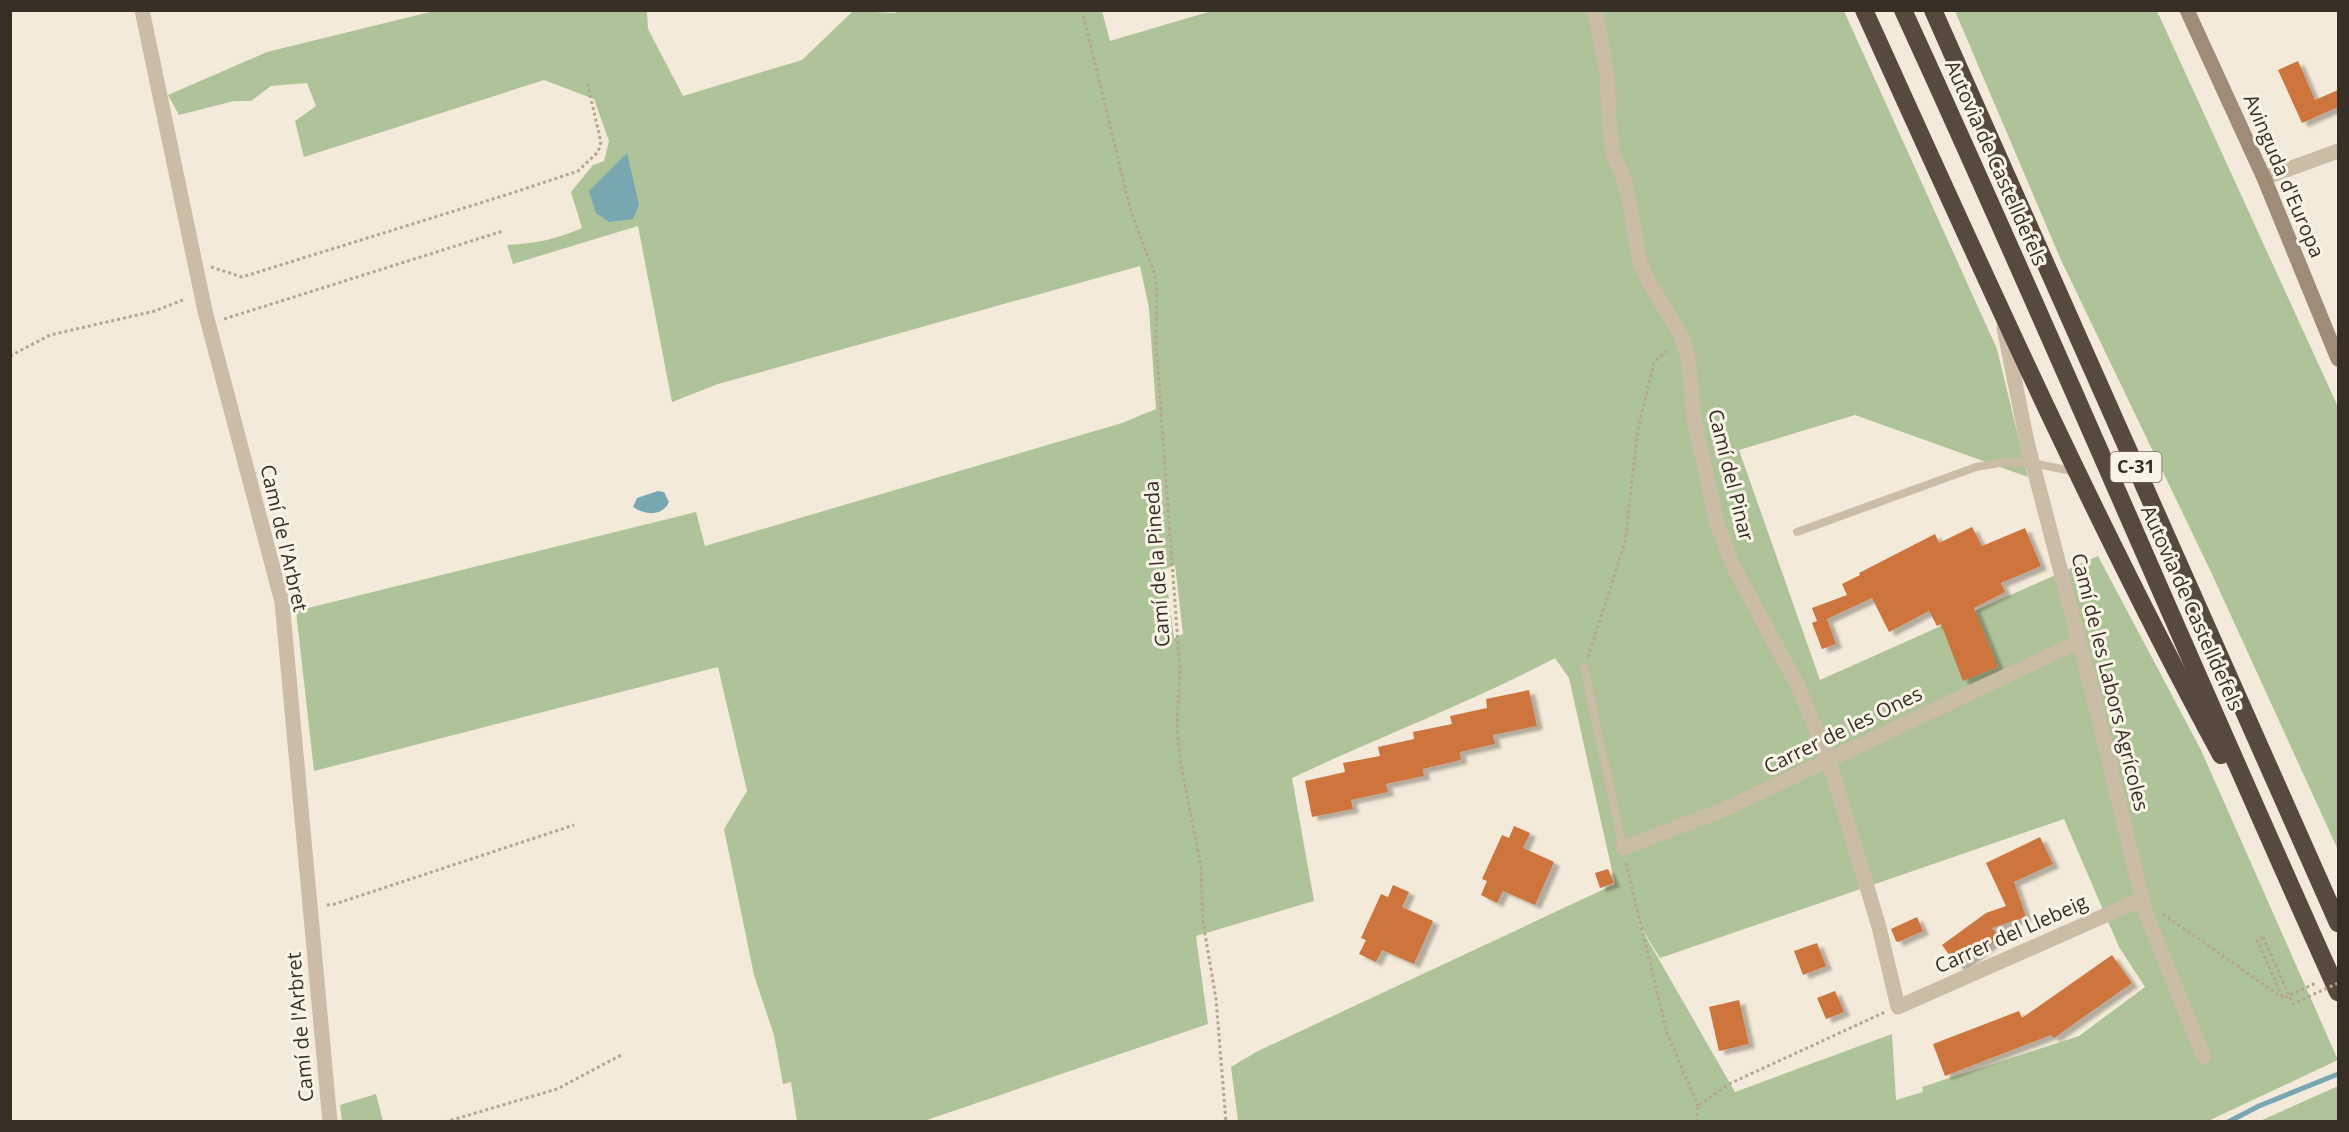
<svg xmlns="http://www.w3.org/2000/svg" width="2349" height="1132" viewBox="0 0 2349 1132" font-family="'Open Sans',sans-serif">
  <defs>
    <filter id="shadow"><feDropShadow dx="6" dy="4" stdDeviation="1.5" flood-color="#0004"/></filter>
  </defs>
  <rect width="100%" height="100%" fill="#f3ead9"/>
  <g fill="#afc399" fill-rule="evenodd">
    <path d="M904 10 1102 11 1110 41 1215 10 1844 11 1997 349 2028 477 1855 415 1739 450 1820 680 2098 556 2201 750 2338 1060 2208 1121H1238L1231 1067 1258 1051 1615 884 1569 678 1555 658C1470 703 1379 737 1292 778L1314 901 1196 936 1208 1024 924 1121H797L791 1082 783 1084 774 1035 754 975 724 829 747 791 718 667 314 771 296 611 696 512 705 546 1122 423 1156 409 1149 308 1140 266 718 384 672 402 638 226 513 264 507 245C533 244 558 239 582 228L571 192 593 165 604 161 609 141 594 99 544 80 304 157 295 121 316 106 307 83 271 86 251 101H234L179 115 168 95 267 52 434 11H647L648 29 683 96 802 60 853 11 894 13ZM1175 565 1183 634 1174 638 1165 569ZM2064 819 2119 947 2145 987 2079 1036 1922 1087 1923 1092 1896 1100 1892 1034 1735 1092 1634 916 1660 958Z"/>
    <path d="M1955 11H2157L2338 407V850L2212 574 2061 260Z"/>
    <path d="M2338 1086V1121H2260Z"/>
    <path d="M376 1094 383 1121H342L340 1105Z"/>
  </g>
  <g fill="#77a7b1">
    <path d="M627 153 639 205 633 219 609 222 596 213 589 191Z"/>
    <path d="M658 491 664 492 669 502C662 517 645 515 633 507L637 498Z"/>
  </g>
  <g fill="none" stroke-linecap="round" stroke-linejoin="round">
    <path stroke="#77a7b1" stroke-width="5" d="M2228 1122 2259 1106 2338 1074"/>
  </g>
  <g fill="#cd743d" filter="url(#shadow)">
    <path d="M2298 61 2315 100 2338 90V107L2302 123 2278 70Z"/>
    <path d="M1972 527 1982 546 2025 528 2041 566 2001 583 2005 592 1974 608 1998 667 1963 681 1941 624 1937 626 1929 611 1889 632 1872 598 1827 619 1836 644 1822 649 1812 623 1817 621 1812 608 1847 595 1842 584 1860 575 1859 573 1935 534 1939 543Z"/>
    <path d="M1529 690 1537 726 1493 735 1495 744 1460 752 1461 760 1423 769 1424 776 1386 784 1388 792 1351 800 1353 809 1312 817 1305 781 1345 772 1343 763 1380 756 1378 747 1414 739 1413 732 1452 724 1450 716 1487 708 1486 699Z"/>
    <path d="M1514 826 1530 833 1523 848 1554 862 1535 905 1503 891 1497 903 1481 895 1487 881 1482 879 1502 835 1509 838Z"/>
    <path d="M2040 837 2053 864 2014 882 2026 917 1992 928 2000 938 1959 968 1942 945 1986 913 2006 906 1986 863Z"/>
    <path d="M1608 869 1614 883 1600 888 1595 873Z"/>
    <path d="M1393 885 1409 892 1402 907 1433 921 1414 964 1382 950 1376 962 1359 954 1366 940 1361 938 1381 894 1388 897Z"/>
    <path d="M1917 917 1923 931 1898 942 1896 941 1891 929Z"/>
    <path d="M1817 943 1826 966 1803 975 1794 951Z"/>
    <path d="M2112 955 2132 983 2054 1038 2051 1035 1945 1076 1933 1044 2019 1011 2022 1018Z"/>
    <path d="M1835 991 1844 1012 1826 1019 1817 998Z"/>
    <path d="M1739 1000 1749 1044 1719 1051 1709 1007Z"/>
  </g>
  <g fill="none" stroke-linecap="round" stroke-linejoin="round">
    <g stroke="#b7a68f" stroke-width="3" stroke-dasharray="3 3" stroke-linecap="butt">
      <path d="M1082 10 1131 212 1155 275 1157 294 1156 344 1180 671 1177 724 1180 760 1201 866 1203 922 1216 999 1226 1122"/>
      <path d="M211 267 242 277 509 194 578 171 598 152 601 142 587 82"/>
      <path d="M224 319 503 231"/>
      <path d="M10 356 50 335 155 311 185 299"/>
      <path d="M1588 657 1625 543 1638 429 1654 362 1669 349"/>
      <path d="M1626 863 1667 1033 1698 1106"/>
      <path d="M327 905 335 904 574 825"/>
      <path d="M2163 914 2283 998"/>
      <path d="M2263 937 2257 940 2283 998 2316 983"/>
      <path d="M445 1122 557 1089 623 1054"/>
      <path d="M1697 1122 1698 1106 1729 1084 1885 1012"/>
    </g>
    <g stroke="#cbbca5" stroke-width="8">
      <path d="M1797 532 1976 467 2005 462 2032 463 2076 472"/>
      <path d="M1584 668 1623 848"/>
    </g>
    <g stroke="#cbbca5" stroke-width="15">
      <path d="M142 10 205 311 282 602 330 1122"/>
      <path d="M1595 10 1607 75 1610 133 1613 155 1623 176 1629 201 1640 263 1650 284 1682 337 1688 357 1694 419 1717 523 1732 564 1798 686 1829 761 1879 927 1898 1007 2142 899"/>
      <path d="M2264 178 2338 151"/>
      <path d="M2004 328 2027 442 2094 699 2146 915 2204 1057"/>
      <path d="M1623 848 1725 809 2078 642"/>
    </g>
    <path stroke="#9f8b76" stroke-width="15" d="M2187 10 2264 178 2338 359"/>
    <g stroke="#58493d" stroke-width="18">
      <path d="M1864 10C1978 261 2090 513 2221 755"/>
      <path d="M1903 10C2053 336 2191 666 2338 992"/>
      <path d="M1933 10 2338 923"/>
    </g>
    <path stroke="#b7a68f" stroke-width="3" stroke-dasharray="3 3" stroke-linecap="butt" d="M2263 937 2293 1004 2338 983"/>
  </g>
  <g text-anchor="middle" stroke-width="6" stroke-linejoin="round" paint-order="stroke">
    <rect fill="#faf4e6" stroke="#726960" stroke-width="1.5" x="2110.5" y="452" width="51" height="30" rx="4.5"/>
    <g font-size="18" font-weight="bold" fill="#372e26">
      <text x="2136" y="473">C-31</text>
    </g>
    <g font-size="20" fill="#372e26" stroke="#faf4e6">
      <text transform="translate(1996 163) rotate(66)" y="7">Autovia de Castelldefels</text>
      <text transform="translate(2284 176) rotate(67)" y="7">Avinguda d'Europa</text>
      <text transform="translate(1731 475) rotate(76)" y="7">Camí del Pinar</text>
      <text transform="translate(284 538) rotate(77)" y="7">Camí de l'Arbret</text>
      <text transform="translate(1157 564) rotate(-94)" y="7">Camí de la Pineda</text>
      <text transform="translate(2192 608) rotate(66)" y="7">Autovia de Castelldefels</text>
      <text transform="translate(2110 682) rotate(76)" y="7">Camí de les Labors Agrícoles</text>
      <text transform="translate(1843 730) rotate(-26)" y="7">Carrer de les Ones</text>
      <text transform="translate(2011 934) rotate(-24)" y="7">Carrer del Llebeig</text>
      <text transform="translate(300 1027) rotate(-95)" y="7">Camí de l'Arbret</text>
    </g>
  </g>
  <rect width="2349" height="1132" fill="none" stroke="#372e26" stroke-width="24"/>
</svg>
